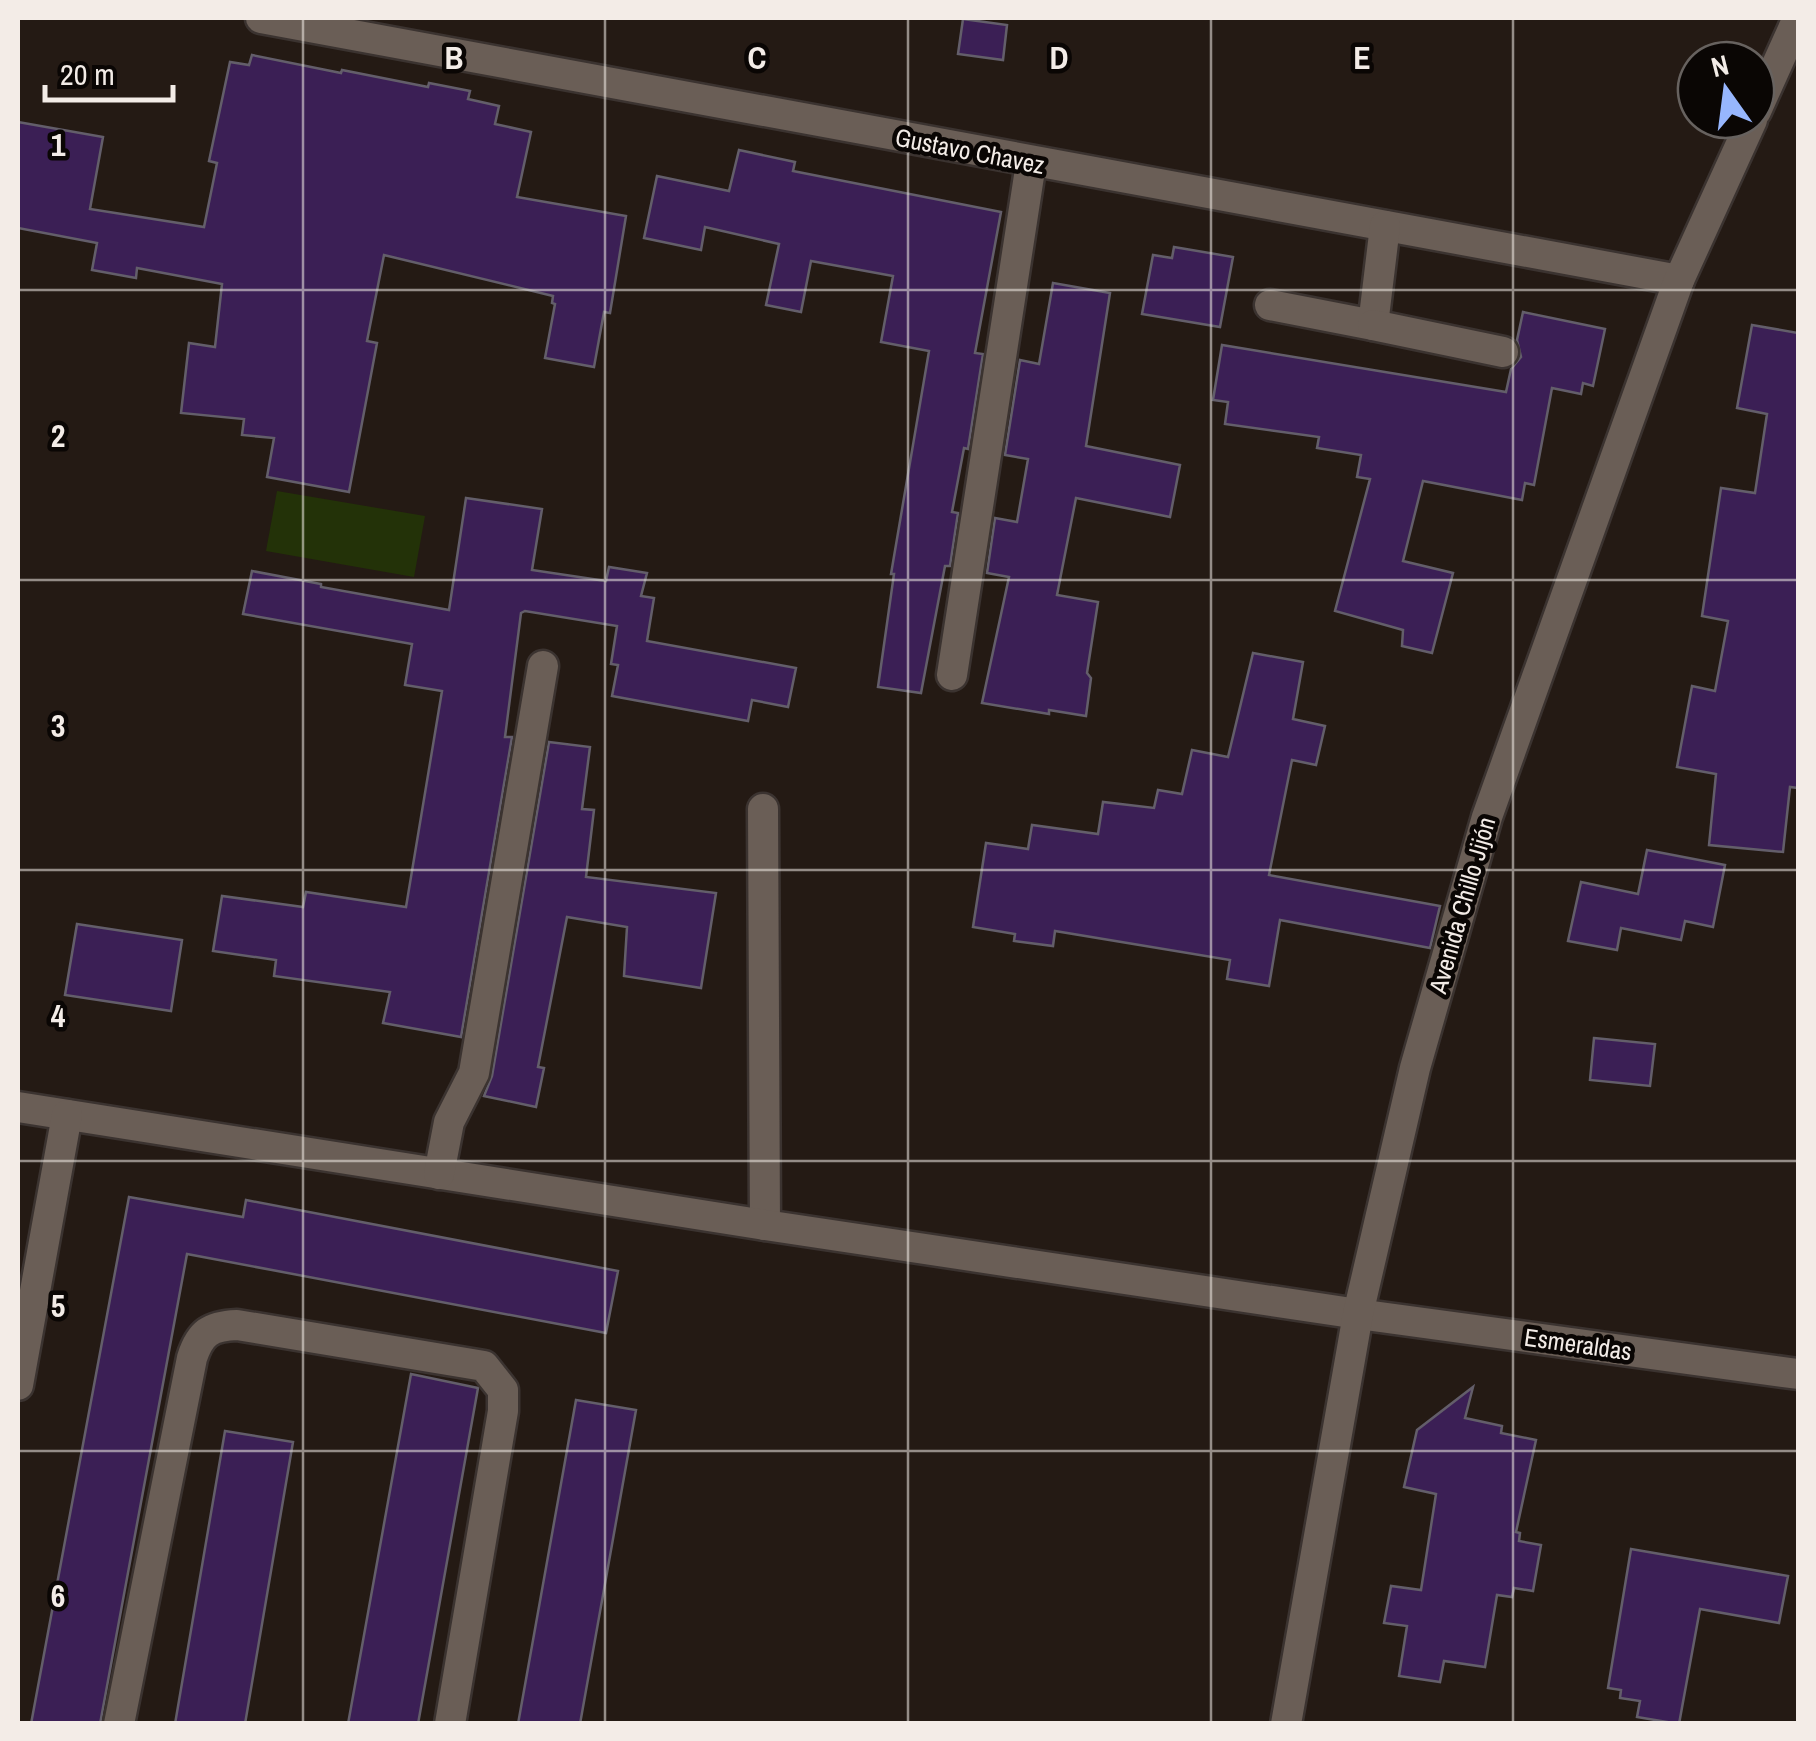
<svg xmlns="http://www.w3.org/2000/svg" width="1816" height="1741" viewBox="0 0 1816 1741" font-family="'Archivo Narrow',sans-serif">
  <rect width="100%" height="100%" fill="#241a14"/>
  <path fill="#233208" d="M277 491 425 516 414 577 266 551Z"/>
  <g fill="#3b1f55" stroke="#635e6a" stroke-width="2.5">
    <path d="M963 19 1007 25 1003 60 958 54Z"/>
    <path d="M252 55 341 73 342 70 428 87 429 83 470 91 468 99 499 106 495 124 531 132 517 197 626 216 610 313 604 312 594 367 545 358 555 304 552 303 553 296 384 255 367 341 377 343 349 492 267 477 274 438 242 435 244 419 181 413 189 343 215 347 222 284 137 268 136 278 92 270 97 243 18 228V122L103 137 90 209 204 227 217 163 209 161 230 62 249 65Z"/>
    <path d="M739 150 795 162 793 171 1001 212 975 353 983 354 968 449 964 448 952 512 958 513 950 566H945L921 693 878 687 894 574H891L929 351 881 342 893 276 811 261 801 312 766 305 779 244 705 227 701 250 644 238 657 176 729 191Z"/>
    <path d="M1174 247 1233 257 1220 327 1142 314 1153 255 1172 258Z"/>
    <path d="M1053 283 1110 293 1086 446 1180 465 1170 517 1076 498 1057 595 1098 602 1087 673 1091 678 1086 716 1049 710V714L982 703 1009 577 987 573 995 518 1017 522 1028 459 1005 455 1020 360 1039 364Z"/>
    <path d="M1523 312 1605 329 1593 386 1583 383 1581 394 1552 388 1534 485 1525 483 1522 500 1423 481 1403 561 1453 573 1432 653 1402 646 1403 630 1335 611 1370 479 1357 477 1361 455 1317 448 1319 437 1225 424 1228 402 1213 400 1222 345 1506 392 1511 369 1521 357 1517 340Z"/>
    <path d="M1752 325 1798 333V788L1790 787 1783 852 1709 845 1716 774 1677 767 1692 686 1715 691 1728 621 1702 616 1721 488 1755 493 1767 414 1737 408Z"/>
    <path d="M466 498 542 509 532 570 606 581 609 567 647 573 641 596 654 598 647 641 796 668 788 707 752 700 748 721 612 696 618 665 611 664 617 626 525 611 521 613 505 737H512L461 1037 383 1023 390 992 274 976 276 960 213 951 222 896 303 907 306 892 406 907 442 691 405 685 412 644 243 614 252 571 321 584V587L449 610Z"/>
    <path d="M1253 653 1303 662 1293 719 1325 726 1316 765 1292 760 1269 875 1440 906 1430 948 1280 920 1269 986 1227 979 1230 960 1055 931 1053 946 1014 941 1015 934 973 927 986 843 1028 849 1032 825 1098 834 1103 802 1154 808 1158 790 1182 794 1192 750 1228 757Z"/>
    <path d="M549 742 590 747 582 809 594 810 586 877 716 893 701 988 624 976 627 927 567 917 538 1067 544 1068 536 1107 484 1096 492 1076Z"/>
    <path d="M1647 850 1725 865 1713 927 1685 921 1681 940 1621 928 1617 950 1568 941 1581 882 1638 894Z"/>
    <path d="M77 924 182 940 171 1011 65 995Z"/>
    <path d="M1594 1038 1655 1044 1650 1086 1590 1080Z"/>
    <path d="M129 1197 243 1217 246 1200 618 1271 606 1333 187 1254 100 1724H31Z"/>
    <path d="M411 1374 478 1388 418 1724H348Z"/>
    <path d="M1473 1387 1465 1418 1502 1426 1501 1433 1536 1440 1516 1532 1520 1533 1519 1541 1541 1545 1533 1591 1514 1588 1512 1597 1497 1595 1485 1667 1444 1661 1440 1682 1399 1676 1407 1626 1384 1623 1391 1586 1421 1590 1436 1494 1404 1487 1417 1430Z"/>
    <path d="M576 1400 636 1410 580 1724H518Z"/>
    <path d="M225 1431 293 1442 245 1724H175Z"/>
    <path d="M1631 1549 1788 1576 1779 1623 1700 1609 1679 1724 1637 1717 1640 1701 1620 1698 1621 1690 1608 1688Z"/>
  </g>
  <g fill="none" stroke-linecap="round" stroke-linejoin="round">
    <defs>
      <g id="minor">
        <path d="M261 18 1679 280"/>
        <path d="M1270 305 1373 325 1385 226"/>
        <path d="M1373 325 1503 352"/>
        <path d="M952 675 1031 163"/>
        <path d="M763 809 765 1225"/>
        <path d="M18 1107 765 1225 1358 1314"/>
        <path d="M439 1174 449 1122 474 1073 543 666"/>
        <path d="M18 1385 67 1115"/>
        <path d="M119 1724 192 1358C200 1333 210 1326 237 1325L484 1366 503 1390V1411L450 1724"/>
      </g>
      <g id="tertiary">
        <path d="M1756 111 1798 18"/>
        <path d="M1358 1314 1798 1374"/>
        <path d="M1286 1724 1358 1314 1415 1068 1487 817 1679 280 1752 120"/>
      </g>
    </defs>
    <use href="#minor" stroke="#3b3330" stroke-width="35"/>
    <use href="#tertiary" stroke="#3b3330" stroke-width="35"/>
    <use href="#minor" stroke="#6a5e56" stroke-width="30"/>
    <use href="#tertiary" stroke="#6a5e56" stroke-width="30"/>
  </g>
  <path fill="none" stroke="#f3ece7" stroke-width="2.5" stroke-opacity="0.55" d="M303 18V1724M605 18V1724M908 18V1724M1211 18V1724M1513 18V1724M18 290H1798M18 580H1798M18 870H1798M18 1161H1798M18 1451H1798"/>
  <g text-anchor="middle" stroke-width="9" stroke-linejoin="round" paint-order="stroke">
    <g font-size="25" fill="#f3ece7" stroke="#0a0604">
      <text transform="translate(970 151) rotate(11)" y="9">Gustavo Chavez</text>
      <text transform="translate(1462 905) rotate(-74)" y="9">Avenida Chillo Jijón</text>
      <text transform="translate(1578 1344) rotate(8)" y="9">Esmeraldas</text>
    </g>
  </g>
  <g font-size="32" text-anchor="middle" font-weight="bold" fill="#f3ece7" stroke="#0a0604" stroke-width="9" stroke-linejoin="round" paint-order="stroke">
    <text x="454" y="69">B</text>
    <text x="757" y="69">C</text>
    <text x="1059" y="69">D</text>
    <text x="1362" y="69">E</text>
    <text x="58" y="156">1</text>
    <text x="58" y="447">2</text>
    <text x="58" y="737">3</text>
    <text x="58" y="1027">4</text>
    <text x="58" y="1317">5</text>
    <text x="58" y="1607">6</text>
  </g>
  <rect width="1816" height="1741" fill="none" stroke="#f3ece7" stroke-width="40"/>
  <g transform="translate(1726 90) rotate(346)"><circle r="48" fill="#0a0604" stroke="#67625f" stroke-width="2.5"/>
  <path d="M0-8L18 38L0 25L-18 38Z" fill="#97b6fd"/>
  <text y="-15" font-size="28" font-weight="bold" text-anchor="middle" fill="#f3ece7">N</text>
  </g>
  <path d="M45 85v15h128v-15" fill="none" stroke="#f3ece7" stroke-width="5"/>
  <text x="60" y="85" font-size="30" fill="#f3ece7" stroke="#0a0604" stroke-width="8" paint-order="stroke">20 m</text>
</svg>
